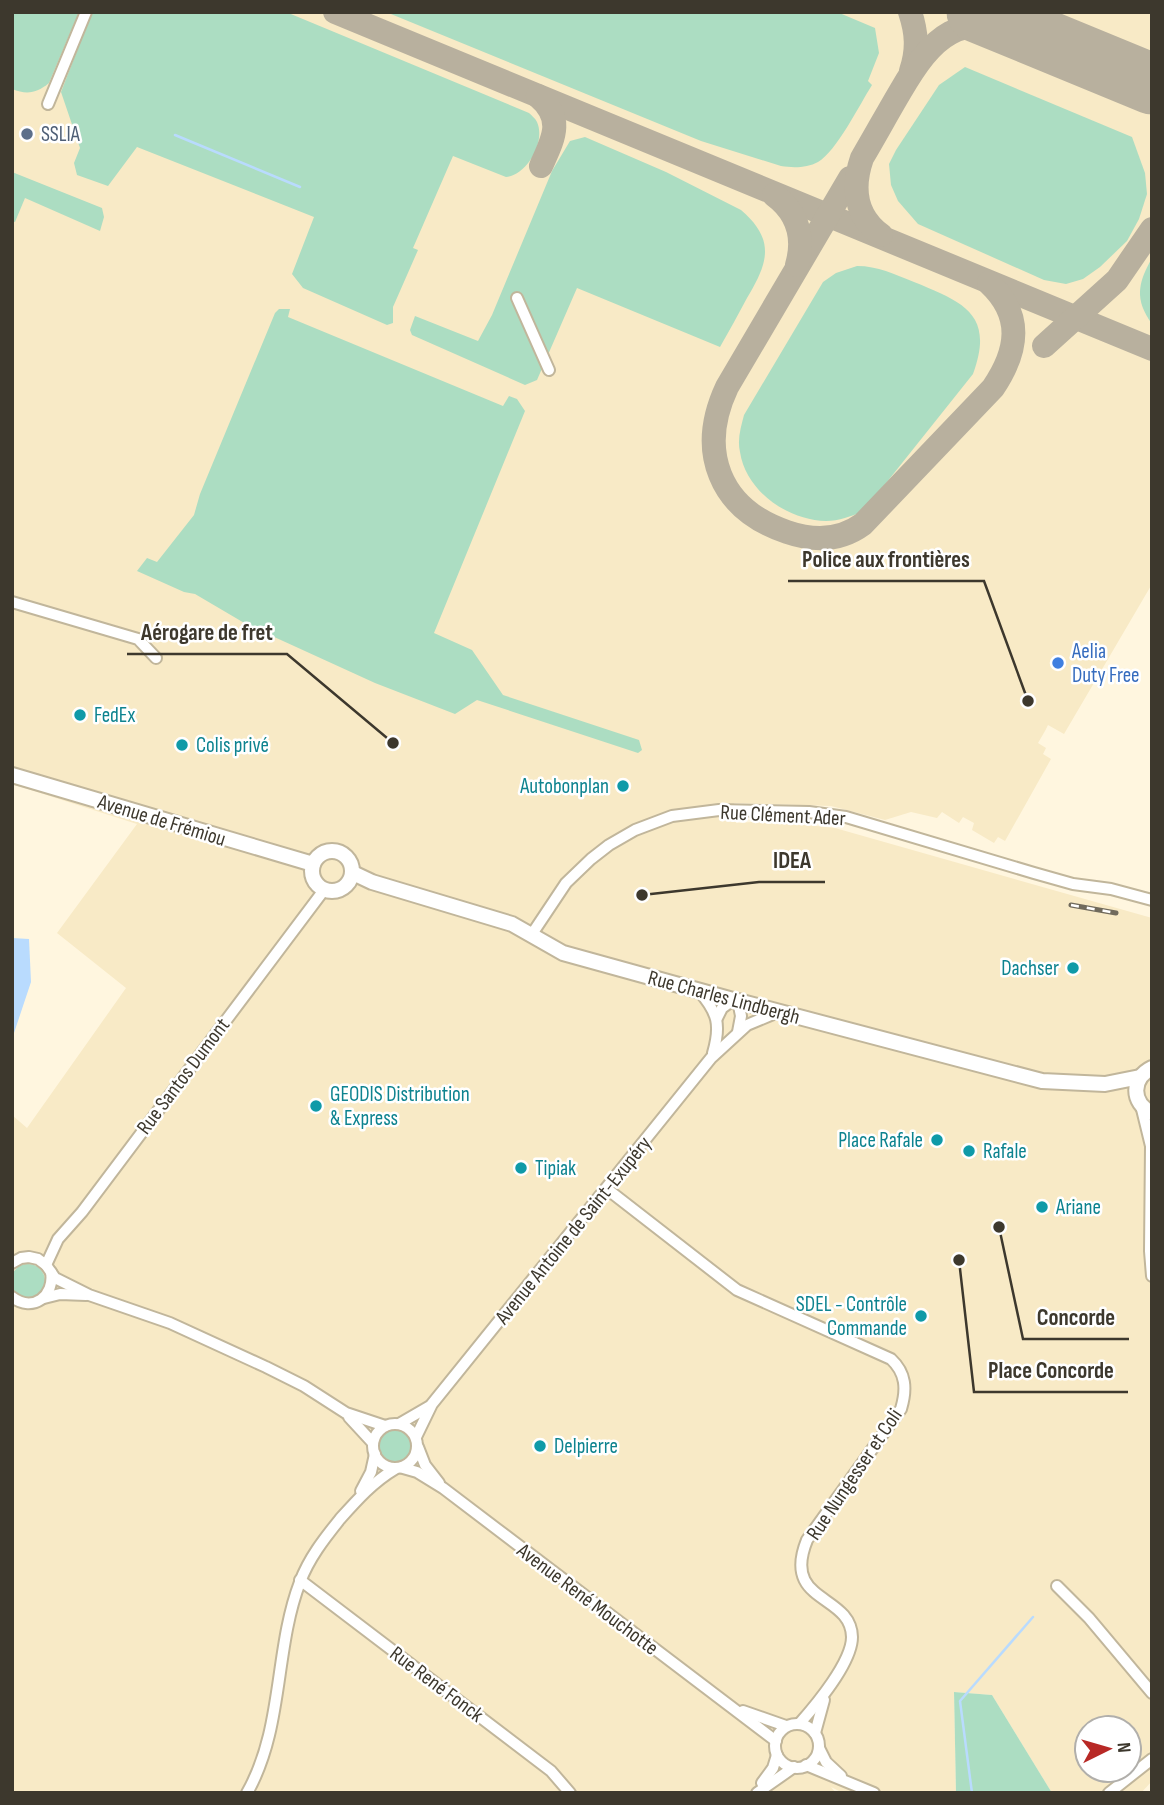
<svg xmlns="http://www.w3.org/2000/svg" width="1164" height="1805" viewBox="0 0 1164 1805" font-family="'Sofia Sans Condensed',sans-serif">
  <rect width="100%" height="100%" fill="#fff6df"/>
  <path fill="#f8eac6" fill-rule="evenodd" d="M12 12H1152V584L1064 734 1048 725 1045 731 1038 743 1046 748 1043 754 1051 759 1005 841 998 837 994 843 972 830 974 823 963 817 959 823 942 812 937 818 911 812 885 820 831 806 734 803 736 823 769 821 835 828 1152 918V1781L1141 1793H1052L992 1695 954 1692 956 1793H843L831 1787 836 1793H12V1115L27 1128 126 988 57 933 137 824 12 784ZM1087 1728H1129V1770H1087Z"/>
  <g fill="#acddc2">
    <path d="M12 12H79L49 83C37 93 27 95 12 89Z"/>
    <path d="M92 12H286L529 113C532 116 535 118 537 122 546 142 527 175 506 177L453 156 413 248 418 250 393 307V323L387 325 303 288 292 274 314 217 137 147 108 186 77 175 74 163 80 148 61 92Z"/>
    <path d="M386 12H837L875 28 879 53 868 81 872 85C860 104 836 152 818 162 807 168 793 168 781 166L701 141Z"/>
    <path d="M965 67 1132 137 1145 173 1147 194 1139 219 1127 241 1100 267 1083 279 1066 284 1044 280 918 224 898 201 891 185 889 164 896 150 939 85Z"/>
    <path d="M585 137 666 172 741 210C776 240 768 263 747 298 738 315 729 331 720 347L577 288 537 380 525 385 412 335 410 330 415 316 478 341 492 315 552 171 570 141Z"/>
    <path d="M12 172 102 208 104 217 100 231 25 198 15 222 12 221Z"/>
    <path d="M1152 258V324C1134 299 1138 283 1152 258Z"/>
    <path d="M857 266C878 266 894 274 914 282 963 302 995 314 973 374L863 512C851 516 839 521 826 521 787 520 746 491 740 452 737 439 741 427 744 415L823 282 836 273Z"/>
    <path d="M279 309H290L288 317 503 406 509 396 517 399 525 411 434 633 472 650 503 695 639 740 642 750 638 753 477 700 455 714 375 683 246 624 195 594 184 592 137 571 147 558 157 562 194 515 200 494 275 313Z"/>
    <circle cx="28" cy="1281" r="17"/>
    <circle cx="395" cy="1446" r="16"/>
    <path d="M954 1692 992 1695 1052 1793H956Z"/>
  </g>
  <path fill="#b9dbfe" d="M12 938 29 939 31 982 13 1036Z"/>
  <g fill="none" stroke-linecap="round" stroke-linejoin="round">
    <g stroke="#b9dbfe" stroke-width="2.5">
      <path d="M175 135 300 187"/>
      <path d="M972 1793 960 1701 1033 1617"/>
    </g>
    <g stroke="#b8b09e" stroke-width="24">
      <path d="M335 12 1152 349"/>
      <path d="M910 12C917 33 918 50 911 71"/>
      <path d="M1109 67 1134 83 1152 100"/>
      <path d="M538 96C565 119 553 139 541 166"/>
      <path d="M850 178 727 387C697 451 719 509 787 532 813 541 840 541 863 524L993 388C1018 351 1024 316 989 283"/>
      <path d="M774 195C797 212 805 237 797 265"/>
      <path d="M881 235C855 216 852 187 862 158 875 136 887 114 900 92 933 35 959 11 1027 33"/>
      <path d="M1044 346 1117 280 1152 229"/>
    </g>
    <path stroke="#b8b09e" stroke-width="61" d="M977 12 1152 84"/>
    <defs>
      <g id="minor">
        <path d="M48 104 86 12"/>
        <path d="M517 298 549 370"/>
        <path d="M12 602 138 639 156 658"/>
        <path d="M532 934 566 883 591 859 609 845 635 830 672 816 719 810 809 812 846 817 1034 873 1073 884 1111 889 1152 900"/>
        <path d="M699 991C718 1013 721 1025 713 1053"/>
        <path d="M717 1018 722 1008 733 1000 738 1001 741 1016 738 1032"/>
        <path d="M1141 1105 1151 1146 1150 1251 1152 1276"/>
        <path d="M607 1189 737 1290 891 1359C906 1373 907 1389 901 1409L807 1540C781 1604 851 1593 852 1637 852 1662 816 1705 800 1723"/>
        <path d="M12 1263 21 1258 29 1257 38 1259 46 1265 55 1278 89 1295 170 1323 266 1367 304 1386 346 1413 385 1426"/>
        <path d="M46 1265 58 1239 82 1212 324 890"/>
        <path d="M12 1297C33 1313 55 1296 51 1272"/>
        <path d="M44 1298 60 1294 86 1295"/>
        <path d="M349 1417 373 1443"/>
        <circle cx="395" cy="1446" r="22"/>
        <path d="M399 1424 430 1406"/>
        <path d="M416 1437 432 1404 711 1058 747 1025 778 1012"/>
        <path d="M418 1447 425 1465 439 1483"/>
        <path d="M403 1468 417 1472 443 1488 776 1741"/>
        <path d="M361 1491 371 1472 375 1454"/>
        <path d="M300 1580 551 1771 570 1793"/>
        <path d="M1057 1586 1089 1618 1152 1693"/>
        <path d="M743 1711 786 1726"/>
        <circle cx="797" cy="1746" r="22"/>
        <path d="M815 1733 824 1700"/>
        <path d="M819 1748 826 1762 841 1776"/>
        <path d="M806 1765 874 1793"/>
        <path d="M762 1783 773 1768 777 1755"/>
        <path d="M247 1793C284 1728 274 1650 300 1582 309 1558 324 1539 340 1519 357 1500 373 1482 395 1469"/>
        <path d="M757 1793 794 1767"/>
        <path d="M1109 1793 1152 1759"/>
      </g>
      <g id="major">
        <path d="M12 775 313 864"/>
        <circle cx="332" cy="871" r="20"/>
        <path d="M353 873 372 882 512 924 563 953 733 1000"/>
        <path d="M738 1001 1042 1081 1105 1084 1140 1077"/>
        <path d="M1152 1068C1131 1078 1131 1103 1152 1113"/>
      </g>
    </defs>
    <use href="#minor" stroke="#c1b69b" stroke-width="14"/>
    <use href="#major" stroke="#c1b69b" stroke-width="18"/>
    <use href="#minor" stroke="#fff" stroke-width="10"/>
    <use href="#major" stroke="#fff" stroke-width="14"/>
    <defs>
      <path id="rail" d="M1071 905 1116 913"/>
    </defs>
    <use href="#rail" stroke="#706a5c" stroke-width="5"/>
    <use href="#rail" stroke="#fff" stroke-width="2.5" stroke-dasharray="8" stroke-linecap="butt"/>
  </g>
  <circle fill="#5c6f8a" stroke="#fff" stroke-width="2.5" cx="27" cy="134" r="7"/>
  <circle fill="#3f7fe0" stroke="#fff" stroke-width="2.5" cx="1058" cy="663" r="7"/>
  <g fill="#0f9aa8" stroke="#fff" stroke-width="2.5">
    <circle cx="80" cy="715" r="7"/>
    <circle cx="182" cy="745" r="7"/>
    <circle cx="623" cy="786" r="7"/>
    <circle cx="1073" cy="968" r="7"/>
    <circle cx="316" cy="1106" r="7"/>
    <circle cx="937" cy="1140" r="7"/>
    <circle cx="969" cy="1151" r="7"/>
    <circle cx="521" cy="1168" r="7"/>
    <circle cx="1042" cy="1207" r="7"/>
    <circle cx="921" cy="1316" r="7"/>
    <circle cx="540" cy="1446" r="7"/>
  </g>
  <g text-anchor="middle" stroke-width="5" stroke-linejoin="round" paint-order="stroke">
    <g font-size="21" fill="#4e5e75" stroke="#fff" text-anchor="start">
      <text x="41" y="141">SSLIA</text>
    </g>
    <g font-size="21" fill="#366cbe" stroke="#fff" text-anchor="start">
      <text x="1072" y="658">Aelia<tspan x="1072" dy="24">Duty Free</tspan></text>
    </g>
    <g font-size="21" fill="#0d838f" stroke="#fff" text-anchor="start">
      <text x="94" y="722">FedEx</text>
      <text x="196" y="752">Colis privé</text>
      <text x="609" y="793" text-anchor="end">Autobonplan</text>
      <text x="1059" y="975" text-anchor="end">Dachser</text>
      <text x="330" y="1101">GEODIS Distribution<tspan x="330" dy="24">&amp; Express</tspan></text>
      <text x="923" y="1147" text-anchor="end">Place Rafale</text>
      <text x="983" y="1158">Rafale</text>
      <text x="535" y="1175">Tipiak</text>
      <text x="1056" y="1214">Ariane</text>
      <text x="907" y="1311" text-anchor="end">SDEL - Contrôle<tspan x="907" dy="24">Commande</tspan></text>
      <text x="554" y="1453">Delpierre</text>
    </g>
    <g font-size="21" fill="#3d382d" stroke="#fff">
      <text transform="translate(783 815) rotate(3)" y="7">Rue Clément Ader</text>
      <text transform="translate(162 820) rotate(17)" y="7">Avenue de Frémiou</text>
      <text transform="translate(724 997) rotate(15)" y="7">Rue Charles Lindbergh</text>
      <text transform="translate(183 1076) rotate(-53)" y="7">Rue Santos Dumont</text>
      <text transform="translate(573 1230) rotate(-51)" y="7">Avenue Antoine de Saint-Exupéry</text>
      <text transform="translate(854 1474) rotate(-56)" y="7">Rue Nungesser et Coli</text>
      <text transform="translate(588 1599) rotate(37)" y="7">Avenue René Mouchotte</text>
      <text transform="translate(437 1684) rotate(37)" y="7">Rue René Fonck</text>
    </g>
  </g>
  <path fill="none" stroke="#3d382d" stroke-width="2.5" d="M1028 701L984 581H788M393 743L287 654H127M642 895L759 882H825M999 1227L1023 1339H1129M959 1260L974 1392H1128"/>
  <g fill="#3d382d" stroke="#fff" stroke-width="2.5">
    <circle cx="1028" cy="701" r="7"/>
    <circle cx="393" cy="743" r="7"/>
    <circle cx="642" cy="895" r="7"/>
    <circle cx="999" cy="1227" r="7"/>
    <circle cx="959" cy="1260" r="7"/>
  </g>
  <g font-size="23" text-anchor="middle" font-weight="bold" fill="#3d382d" stroke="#fff" stroke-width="5" stroke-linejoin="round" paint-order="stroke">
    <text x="886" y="567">Police aux frontières</text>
    <text x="207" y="640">Aérogare de fret</text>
    <text x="792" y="868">IDEA</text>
    <text x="1076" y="1325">Concorde</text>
    <text x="1051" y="1378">Place Concorde</text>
  </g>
  <rect width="1164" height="1805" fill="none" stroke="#3d382d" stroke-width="28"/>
  <g transform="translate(1108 1749) rotate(85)"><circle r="33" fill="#ffffff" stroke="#b1afab" stroke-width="2"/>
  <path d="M0-5L12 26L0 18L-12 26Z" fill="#b82926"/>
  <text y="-10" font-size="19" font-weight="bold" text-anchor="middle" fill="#3d382d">N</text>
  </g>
</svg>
